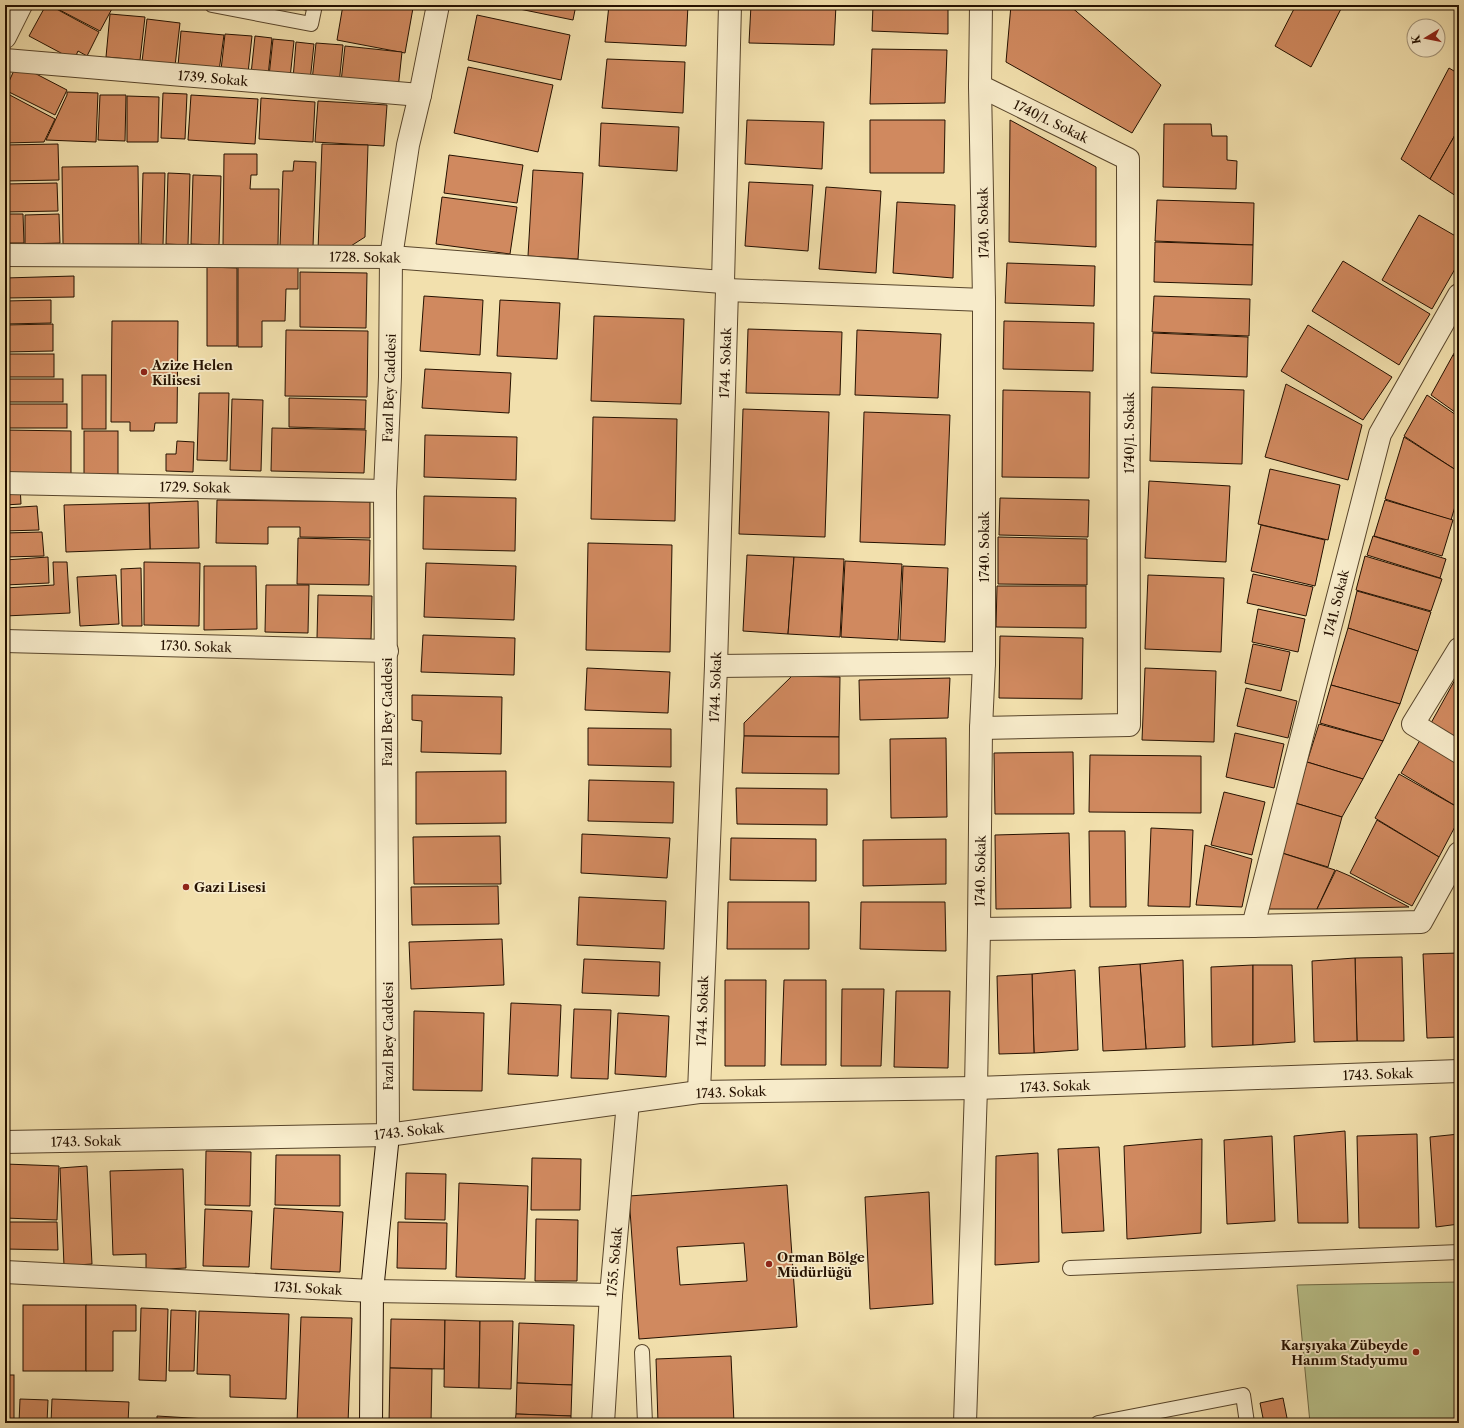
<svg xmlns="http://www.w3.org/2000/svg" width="1464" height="1428" viewBox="0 0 1464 1428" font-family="'Libre Caslon Text',serif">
  <rect width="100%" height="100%" fill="#f2e0ad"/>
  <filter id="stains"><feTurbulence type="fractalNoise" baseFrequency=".005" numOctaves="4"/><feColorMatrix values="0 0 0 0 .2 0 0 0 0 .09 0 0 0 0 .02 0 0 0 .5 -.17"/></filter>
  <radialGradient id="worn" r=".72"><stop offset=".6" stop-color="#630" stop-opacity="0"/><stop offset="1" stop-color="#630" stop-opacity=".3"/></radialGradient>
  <path fill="#b9c28b" stroke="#6f6a46" d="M1459 1282V1423H1310L1297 1285Z"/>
  <g fill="#d0895f" stroke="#251100" fill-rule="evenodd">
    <path d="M46 5H49L99 32 87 56 78 51 74 60 29 36Z"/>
    <path d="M50 5H114L100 31Z"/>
    <path d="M278 5H312L311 11Z"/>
    <path d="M343 5H400L413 8 405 53 337 40Z"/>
    <path d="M500 5H576L573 20Z"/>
    <path d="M609 5H688L686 46 605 42Z"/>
    <path d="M751 5H836L834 45 749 43Z"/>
    <path d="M873 5H948V34L872 31Z"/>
    <path d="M1011 5H1069L1161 85 1132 133 1006 62Z"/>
    <path d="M1296 5H1343L1311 67 1275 46Z"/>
    <path d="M110 14 145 17 140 60 106 57Z"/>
    <path d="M477 15 570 35 561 80 468 60Z"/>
    <path d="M147 19 180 23 175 66 142 62Z"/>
    <path d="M181 31 224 35 219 71 178 66Z"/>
    <path d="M225 34 252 36 248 73 221 70Z"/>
    <path d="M255 36 272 38 268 76 251 74Z"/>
    <path d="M273 39 294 41 290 78 269 76Z"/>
    <path d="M296 42 314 44 310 81 293 79Z"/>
    <path d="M316 43 343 45 339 84 312 81Z"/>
    <path d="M345 46 402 52 398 89 341 82Z"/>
    <path d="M872 49 947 50 945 103 870 104Z"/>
    <path d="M607 59 685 62 683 113 602 108Z"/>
    <path d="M17 64 67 90 55 115 5 90Z"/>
    <path d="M468 67 553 85 538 152 454 133Z"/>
    <path d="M1449 68 1459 74V128L1430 179 1401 159Z"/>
    <path d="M67 92 98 93 96 142 46 140 67 95Z"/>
    <path d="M6 93 55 119 44 142 5 143Z"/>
    <path d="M163 93 187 94 185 139 161 138Z"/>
    <path d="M100 95H126L125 141 98 140Z"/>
    <path d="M191 95 258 99 255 144 188 140Z"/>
    <path d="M127 96 159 97 158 142H127Z"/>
    <path d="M261 98 315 102 313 142 259 139Z"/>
    <path d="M318 101 387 105 384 146 315 142Z"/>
    <path d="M747 120 824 122 822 169 745 164Z"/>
    <path d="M870 120H945L944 173H870Z"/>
    <path d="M1010 120 1096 167V247L1009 242Z"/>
    <path d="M601 123 679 127 677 171 599 166Z"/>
    <path d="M1164 124H1211L1212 136H1227V160L1237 161 1236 189 1163 187Z"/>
    <path d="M1459 128V198L1430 179Z"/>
    <path d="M58 144 59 180 5 181V145Z"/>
    <path d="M322 144 368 145 365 237 343 251 318 250Z"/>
    <path d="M224 154H257V175H251L250 189H279L278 245H223Z"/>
    <path d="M449 155 523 165 517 203 444 193Z"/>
    <path d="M294 161 316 162 313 247 280 246 283 171H293Z"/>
    <path d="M138 166 139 244H63L62 167Z"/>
    <path d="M533 170 583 173 578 259 528 256Z"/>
    <path d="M143 173H165L163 245 141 244Z"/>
    <path d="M168 173 190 174 188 245 166 244Z"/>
    <path d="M193 175 221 176 219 245 191 244Z"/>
    <path d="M749 182 813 185 808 251 745 246Z"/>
    <path d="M57 183 58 211 5 212V184Z"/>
    <path d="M826 187 881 191 876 273 819 269Z"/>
    <path d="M442 197 517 207 510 254 436 244Z"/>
    <path d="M1157 200 1254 203 1253 245 1155 241Z"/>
    <path d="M897 202 955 205 953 278 893 273Z"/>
    <path d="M5 214H23L24 243H5Z"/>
    <path d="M59 214 60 243 25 244V215Z"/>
    <path d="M1419 215 1459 238V262L1432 309 1382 280Z"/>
    <path d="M1155 242 1253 245 1252 285 1154 282Z"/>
    <path d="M1343 261 1430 314 1399 365 1312 311Z"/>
    <path d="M1007 263 1095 266 1094 306 1005 303Z"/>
    <path d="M238 266H298V289H286L285 321H262V347H238Z"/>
    <path d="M207 267 237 268V346H207Z"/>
    <path d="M300 272 367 273 366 328 300 327Z"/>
    <path d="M74 276V297L5 298V278Z"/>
    <path d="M424 296 483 300 480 355 420 351Z"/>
    <path d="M1154 296 1250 299 1249 336 1152 332Z"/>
    <path d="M51 300V323L5 324V301Z"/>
    <path d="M500 300 560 303 557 359 497 356Z"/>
    <path d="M594 316 684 319 681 404 591 401Z"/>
    <path d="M112 321H178L177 423H155L154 431H130V422H111Z"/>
    <path d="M1004 321 1094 323 1093 371 1003 369Z"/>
    <path d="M53 324V351L5 352V325Z"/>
    <path d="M1308 325 1392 377 1363 420 1281 371Z"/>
    <path d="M748 329 842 332 840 395 746 393Z"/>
    <path d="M286 330 368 331 367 397 285 396Z"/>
    <path d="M857 330 941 334 938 398 855 395Z"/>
    <path d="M1153 333 1248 337 1247 377 1151 373Z"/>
    <path d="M1459 345V362L1453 355Z"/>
    <rect x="5" y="354" width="49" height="23"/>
    <path d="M1453 355 1459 362V415L1431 395Z"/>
    <path d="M425 369 511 373 509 413 422 408Z"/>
    <rect x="82" y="375" width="24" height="54"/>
    <rect x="5" y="379" width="58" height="23"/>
    <path d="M1286 384 1362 425 1348 480 1265 457Z"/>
    <path d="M1152 387 1244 390 1242 464 1150 461Z"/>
    <path d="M1003 390 1090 392 1089 478 1002 477Z"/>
    <path d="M199 393H229L227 461 197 460Z"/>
    <path d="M1427 395 1459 417V472L1404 436Z"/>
    <path d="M289 398 366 400 365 429 289 427Z"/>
    <path d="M232 399 263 400 261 471 230 470Z"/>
    <rect x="5" y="404" width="62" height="24"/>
    <path d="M743 409 829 412 825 537 739 534Z"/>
    <path d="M864 412 950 415 945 545 860 542Z"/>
    <path d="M593 417 677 419 675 521 591 519Z"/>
    <path d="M272 428 366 430 364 473 271 471Z"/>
    <path d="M5 430 71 431V476L5 475Z"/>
    <rect x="84" y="431" width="34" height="46"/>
    <path d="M425 435 517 437 516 480 424 477Z"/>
    <path d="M1404 437 1459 472V493L1451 520 1385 499Z"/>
    <path d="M177 441 194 442 193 472 166 471V454H176Z"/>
    <path d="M1270 469 1340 485 1328 540 1258 524Z"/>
    <path d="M1149 481 1230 486 1226 562 1145 558Z"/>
    <path d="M20 485 21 504 5 505V486Z"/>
    <path d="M424 496 516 498 515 551 423 549Z"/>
    <path d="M1000 498 1089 500 1088 537 999 535Z"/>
    <path d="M217 500 370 502V538L300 537V527H268V544L216 543Z"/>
    <path d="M1385 500 1453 520 1442 556 1374 536Z"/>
    <path d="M198 501 199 548 150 549 149 503Z"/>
    <path d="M149 503 150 549 66 552 64 505Z"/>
    <path d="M37 506 39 530 5 531V508Z"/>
    <path d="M1261 525 1325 540 1315 586 1251 571Z"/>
    <path d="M42 532 44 556 5 557V533Z"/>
    <path d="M1373 536 1446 559 1440 578 1367 555Z"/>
    <path d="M998 537 1087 539V585L998 584Z"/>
    <path d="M298 538 370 540 369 585 297 584Z"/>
    <path d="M588 543 672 545 670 652 586 650Z"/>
    <path d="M747 555 794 557 788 634 743 631Z"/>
    <path d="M1365 556 1442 579 1431 611 1356 590Z"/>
    <path d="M48 557 49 583 5 585V560Z"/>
    <path d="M794 557 844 559 840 637 788 634Z"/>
    <path d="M845 561 902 564 898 640 841 637Z"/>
    <path d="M53 562H67L70 613 5 616V588L54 585Z"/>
    <path d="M144 562 200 563 199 626 144 625Z"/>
    <path d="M426 563 516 566 514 620 424 617Z"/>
    <path d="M204 566H256L257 629 204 630Z"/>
    <path d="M903 566 948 568 945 642 900 640Z"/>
    <path d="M141 568 142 626H122L121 569Z"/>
    <path d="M1253 574 1313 587 1306 616 1247 603Z"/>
    <path d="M116 575 119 624 80 626 77 577Z"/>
    <path d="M1148 575 1224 578 1221 652 1145 649Z"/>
    <path d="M266 585H309L308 633 265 632Z"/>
    <path d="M997 586H1086V628L996 627Z"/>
    <path d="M1357 591 1431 612 1418 651 1348 628Z"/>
    <path d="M318 595 372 596 371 639 317 638Z"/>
    <path d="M1258 609 1305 619 1298 652 1252 642Z"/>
    <path d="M1348 628 1418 651 1400 704 1331 685Z"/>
    <path d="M423 635 515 638 514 675 421 672Z"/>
    <path d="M1000 636 1083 638 1082 699 999 698Z"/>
    <path d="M1253 644 1290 652 1281 691 1245 683Z"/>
    <path d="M587 668 670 672 668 713 585 710Z"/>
    <path d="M1145 668 1216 671 1214 742 1142 740Z"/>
    <path d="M792 676 840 677 839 737 744 736V723Z"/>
    <path d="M950 678 948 718 860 720 859 680Z"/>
    <path d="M1456 678 1459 679V740L1431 723Z"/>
    <path d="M1331 685 1400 704 1383 741 1320 723Z"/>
    <path d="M1246 688 1297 701 1288 738 1237 726Z"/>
    <path d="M412 695 502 697 501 754 421 752 422 721 412 720Z"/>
    <path d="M1319 724 1383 741 1363 779 1307 762Z"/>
    <path d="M588 728 671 729V767L588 765Z"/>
    <path d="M1235 733 1284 744 1274 788 1226 777Z"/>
    <path d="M744 736 839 737V774L742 773Z"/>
    <path d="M946 738 947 817 891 818 890 739Z"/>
    <path d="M1420 740 1459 763V808L1401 773Z"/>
    <path d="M1073 752 1074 814H995L994 753Z"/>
    <path d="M1090 755 1201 756V813L1089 812Z"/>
    <path d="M1307 762 1363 779 1342 817 1295 803Z"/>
    <path d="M506 771V823L416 824V772Z"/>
    <path d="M1399 774 1459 808V819L1439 857 1375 818Z"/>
    <path d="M589 780 674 782 673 823 588 821Z"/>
    <path d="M736 788 827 789V825L737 824Z"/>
    <path d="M1224 792 1265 802 1252 855 1211 845Z"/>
    <path d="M1295 803 1342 817 1328 867 1282 853Z"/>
    <path d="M1377 820 1439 857 1412 906 1350 873Z"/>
    <path d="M1151 828 1193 830 1190 907 1148 906Z"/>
    <path d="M1089 831H1125L1126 907H1090Z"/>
    <path d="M1069 833 1071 908 996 909 995 835Z"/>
    <path d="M582 834 670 838 667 878 581 873Z"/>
    <path d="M500 836 501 884H414L413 837Z"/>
    <path d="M731 838 816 839V881L730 880Z"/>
    <path d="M946 839V884L863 886V840Z"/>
    <path d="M1205 845 1252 859 1242 907 1196 905Z"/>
    <path d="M1282 853 1335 870 1317 909H1266Z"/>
    <path d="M1336 870 1350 876 1409 907 1317 909Z"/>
    <path d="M498 886 499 924 412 925 411 887Z"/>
    <path d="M579 897 666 901 664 949 577 945Z"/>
    <path d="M728 902H809V949H727Z"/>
    <path d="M861 902H945L946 951 860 949Z"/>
    <path d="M502 939 504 985 411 989 409 942Z"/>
    <path d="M1459 953V1037L1427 1038 1423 954Z"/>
    <path d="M1402 957 1404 1041H1357L1355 958Z"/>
    <path d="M1355 958 1357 1041 1314 1042 1312 961Z"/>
    <path d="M584 959 660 962 659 996 582 993Z"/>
    <path d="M1183 960 1185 1047 1146 1049 1140 964Z"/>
    <path d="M1140 964 1146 1049 1103 1051 1099 967Z"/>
    <path d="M1253 965V1045L1212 1047 1211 967Z"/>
    <path d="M1253 965H1292L1295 1042 1253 1045Z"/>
    <path d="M1075 970 1078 1050 1034 1053 1032 974Z"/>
    <path d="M1032 974 1034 1053 999 1054 997 976Z"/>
    <path d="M725 980H766L765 1066H725Z"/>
    <path d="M784 980H826V1065H781Z"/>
    <path d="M842 989H884L881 1066H841Z"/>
    <path d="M896 991H950L948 1068 894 1067Z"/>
    <path d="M511 1003 561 1005 558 1076 508 1074Z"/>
    <path d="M574 1009 611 1010 608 1079 571 1078Z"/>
    <path d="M414 1011 484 1013 482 1091 413 1090Z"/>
    <path d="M618 1013 669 1016 666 1077 615 1074Z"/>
    <path d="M1345 1131 1348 1223H1298L1294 1136Z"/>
    <path d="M1417 1134 1419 1228H1359L1357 1136Z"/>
    <path d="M1459 1134V1224L1436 1227 1430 1137Z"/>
    <path d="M1272 1136 1275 1221 1227 1224 1224 1140Z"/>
    <path d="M1202 1139 1201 1233 1127 1239 1124 1146Z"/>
    <path d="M1099 1147 1104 1231 1062 1233 1058 1149Z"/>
    <path d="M206 1151 251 1152 250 1206 205 1205Z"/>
    <path d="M1038 1153 1039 1262 995 1265 996 1156Z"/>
    <path d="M276 1155H340V1206L275 1205Z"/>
    <path d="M532 1158 581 1159 580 1210H531Z"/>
    <path d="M5 1164 59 1166 57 1220 5 1218Z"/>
    <path d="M87 1166 92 1264 64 1266 60 1168Z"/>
    <path d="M183 1169 186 1268 146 1270V1254L113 1255 110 1171Z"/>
    <path d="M406 1173 446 1174 445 1220 405 1219Z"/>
    <path d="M459 1183 528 1186 525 1279 456 1277Z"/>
    <path d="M787 1185 797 1327 639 1339 629 1196ZM744 1243 747 1281 680 1285 677 1247Z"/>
    <path d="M929 1192 933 1304 870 1309 865 1197Z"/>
    <path d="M274 1208 343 1212 340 1272 271 1269Z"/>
    <path d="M205 1209 252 1211 249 1267 203 1266Z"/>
    <path d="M536 1219 578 1220 577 1281H535Z"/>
    <path d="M5 1222H57L58 1250 5 1249Z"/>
    <path d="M398 1222 447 1223 446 1269 397 1268Z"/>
    <rect x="23" y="1305" width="63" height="66"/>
    <path d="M86 1305H136V1331H113V1371H86Z"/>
    <path d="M141 1308 168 1309 166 1381 139 1380Z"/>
    <path d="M171 1310 196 1311 194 1371H169Z"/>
    <path d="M199 1311 289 1314 286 1399 230 1397V1375L197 1374Z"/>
    <path d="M301 1317 352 1318 348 1423H297Z"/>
    <path d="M391 1319 445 1320 444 1369 390 1368Z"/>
    <path d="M445 1320 480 1321 479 1388 444 1387Z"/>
    <path d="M480 1321H513L511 1389 479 1388Z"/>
    <path d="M519 1323 574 1325 572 1385 517 1383Z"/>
    <path d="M731 1356 734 1423H658L656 1359Z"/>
    <path d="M390 1368 432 1369 431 1423H389Z"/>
    <rect x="5" y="1375" width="9" height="48"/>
    <path d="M517 1383 572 1385 571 1416 516 1414Z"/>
    <path d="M1283 1398 1288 1423H1264L1260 1403Z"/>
    <path d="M20 1399 48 1400 47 1423H19Z"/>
    <path d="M52 1399 129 1402 128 1423H51Z"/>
    <path d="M516 1414 571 1416V1423H515Z"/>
    <path d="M157 1416 207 1419 206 1423H157Z"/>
  </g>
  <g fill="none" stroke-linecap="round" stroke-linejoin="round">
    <defs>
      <g id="lane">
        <path d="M212 5 311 24 315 5"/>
        <path d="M1070 1268 1459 1252"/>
        <path d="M642 1352 645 1423"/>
        <path d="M1098 1423 1243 1395 1247 1423"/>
      </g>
      <g id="street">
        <path d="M5 37 21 5"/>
        <path d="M5 60 420 95"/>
        <path d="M980 86 1128 159 1129 725 981 728"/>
        <path d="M5 255 391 257 723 282"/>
        <path d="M727 290 984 300"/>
        <path d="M5 483 385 491"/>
        <path d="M5 641 387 651"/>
        <path d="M1459 649 1413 724 1459 752"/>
        <path d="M716 666 984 663"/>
        <path d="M1253 926 1380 434 1459 295"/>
        <path d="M979 929 1253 926 1421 922 1459 853"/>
        <path d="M699 1092 716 666 727 290 723 282 730 5"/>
        <path d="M388 1135 385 491 390 377 391 257 408 145 420 95 438 5"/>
        <path d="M5 1142 388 1135 699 1092 976 1088 1459 1071"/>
        <path d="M5 1272 372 1291 611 1295"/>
        <path d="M603 1423 611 1295 628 1102"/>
        <path d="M965 1423 976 1088 979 929 981 728 984 663V300L980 86 981 5"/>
      </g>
      <path id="secondary" d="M371 1423 372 1291 388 1135"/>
    </defs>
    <use href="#lane" stroke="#58452b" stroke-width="16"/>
    <use href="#street" stroke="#58452b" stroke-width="24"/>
    <use href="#secondary" stroke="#251100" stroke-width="24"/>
    <use href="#lane" stroke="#f7ebca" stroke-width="14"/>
    <use href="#street" stroke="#f7ebca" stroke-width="22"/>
    <use href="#secondary" stroke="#f7ebca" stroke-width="22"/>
  </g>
  <g fill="#8f2418" stroke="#f7ebca" stroke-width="1.5">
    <circle cx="144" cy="372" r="4"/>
    <circle cx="186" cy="887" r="4"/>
    <circle cx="769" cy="1264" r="4"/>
    <circle cx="1416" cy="1352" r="4"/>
  </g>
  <g text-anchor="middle" stroke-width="3.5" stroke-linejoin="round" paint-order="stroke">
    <g font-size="13" fill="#251100" stroke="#f7ebca">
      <text transform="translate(213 78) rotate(5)" y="5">1739. Sokak</text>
      <text transform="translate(1051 121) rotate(26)" y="5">1740/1. Sokak</text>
      <text transform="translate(983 223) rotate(-91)" y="5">1740. Sokak</text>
      <text transform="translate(365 257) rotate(1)" y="5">1728. Sokak</text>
      <text transform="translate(725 363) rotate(-88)" y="5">1744. Sokak</text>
      <text transform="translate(389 388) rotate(-88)" y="5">Fazıl Bey Caddesi</text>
      <text transform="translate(1129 433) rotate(-90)" y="5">1740/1. Sokak</text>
      <text transform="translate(195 487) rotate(1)" y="5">1729. Sokak</text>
      <text transform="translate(984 547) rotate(-90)" y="5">1740. Sokak</text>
      <text transform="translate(1336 603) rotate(-76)" y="5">1741. Sokak</text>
      <text transform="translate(196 646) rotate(2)" y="5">1730. Sokak</text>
      <text transform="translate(715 687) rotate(-88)" y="5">1744. Sokak</text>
      <text transform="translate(387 712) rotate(-90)" y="5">Fazıl Bey Caddesi</text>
      <text transform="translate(980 871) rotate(-89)" y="5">1740. Sokak</text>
      <text transform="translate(702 1011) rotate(-88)" y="5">1744. Sokak</text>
      <text transform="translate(388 1036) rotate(-90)" y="5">Fazıl Bey Caddesi</text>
      <text transform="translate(1378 1074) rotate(-2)" y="5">1743. Sokak</text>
      <text transform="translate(1055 1086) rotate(-2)" y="5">1743. Sokak</text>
      <text transform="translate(731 1092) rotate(-2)" y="5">1743. Sokak</text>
      <text transform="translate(409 1131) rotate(-6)" y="5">1743. Sokak</text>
      <text transform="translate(86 1141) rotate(-1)" y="5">1743. Sokak</text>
      <text transform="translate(614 1262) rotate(-85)" y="5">1755. Sokak</text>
      <text transform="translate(308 1288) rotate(3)" y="5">1731. Sokak</text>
    </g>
    <g font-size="13" font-weight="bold" fill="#251100" stroke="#f7ebca" text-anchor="start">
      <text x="152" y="370">Azize Helen<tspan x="152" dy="15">Kilisesi</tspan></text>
      <text x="194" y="892">Gazi Lisesi</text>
      <text x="777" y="1262">Orman Bölge<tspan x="777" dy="15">Müdürlüğü</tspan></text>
      <text x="1408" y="1350" text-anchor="end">Karşıyaka Zübeyde<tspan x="1408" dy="15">Hanım Stadyumu</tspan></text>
    </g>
  </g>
  <rect width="1464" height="1428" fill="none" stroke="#f2e0ad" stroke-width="20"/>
  <rect x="6" y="6" width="1452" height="1416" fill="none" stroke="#251100" stroke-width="2"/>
  <rect x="10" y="10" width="1444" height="1408" fill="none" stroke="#251100"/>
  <g transform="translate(1426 38) rotate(260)"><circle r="19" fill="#f7ebca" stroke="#a39479"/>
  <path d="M0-3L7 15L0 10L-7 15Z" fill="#8f2418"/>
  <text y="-6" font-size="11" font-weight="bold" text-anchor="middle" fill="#251100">K</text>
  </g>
  <rect width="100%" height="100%" filter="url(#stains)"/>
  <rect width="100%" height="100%" fill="url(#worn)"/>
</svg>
